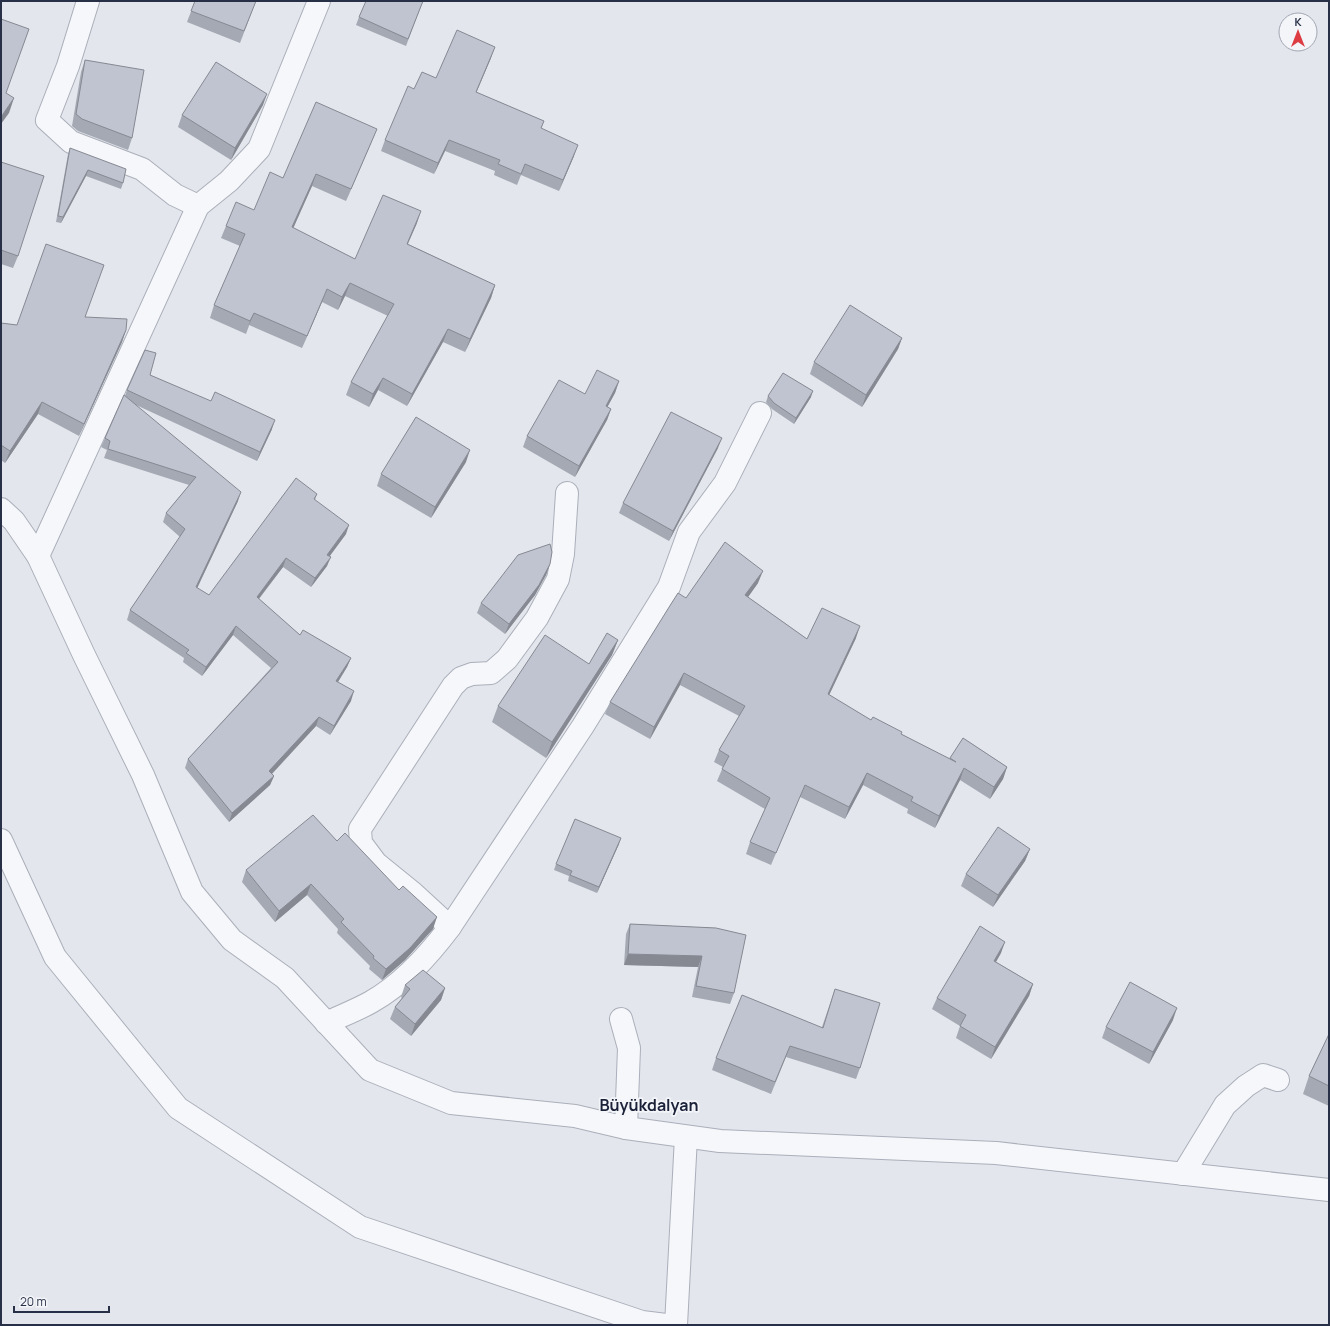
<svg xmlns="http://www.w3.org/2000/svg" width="1330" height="1326" viewBox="0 0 1330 1326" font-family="Manrope,sans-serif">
  <rect width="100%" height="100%" fill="#e3e6ec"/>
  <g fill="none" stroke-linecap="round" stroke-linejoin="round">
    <defs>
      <g id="minor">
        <path d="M88 1 68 66 47 120 71 142 142 169 175 195 198 206"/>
        <path d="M1 509 14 521 38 556 84 655 143 775 192 892 232 940 285 978 370 1070 451 1103 575 1116 626 1128 720 1141 996 1153 1329 1190"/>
        <path d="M38 556 198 206 229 181 259 149 319 1"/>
        <path d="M450 927 413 893 376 863 361 843 360 829 453 686 461 678 472 674 491 673 507 659 537 618 558 579 563 554 567 493"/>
        <path d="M621 1019 629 1048 626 1128"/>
        <path d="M326 1023C341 1016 357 1010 371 1002 403 984 428 956 450 927L583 726 669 587 689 532 725 483 760 413"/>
        <path d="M1183 1174 1225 1105 1246 1086 1263 1075 1278 1080"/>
        <path d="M676 1325 686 1137"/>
      </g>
      <path id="tertiary" d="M1 840 55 957 178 1108 360 1227 642 1322 666 1325"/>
    </defs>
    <use href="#minor" stroke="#abafba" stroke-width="24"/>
    <use href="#tertiary" stroke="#abafba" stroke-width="24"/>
    <use href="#minor" stroke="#f6f7fa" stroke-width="22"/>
    <use href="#tertiary" stroke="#f6f7fa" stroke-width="22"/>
  </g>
  <g fill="#a4a9b3">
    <path d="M195 1H256L240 43 187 22Z"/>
    <path d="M423 1 406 46 356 25 359 17Z"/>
    <path d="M491 58 476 92 544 121 541 129 574 156 559 191 521 175 517 185 494 175 495 171 445 151 434 174 381 151 385 140 414 89 436 78Z"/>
    <path d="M85 60 132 138 128 150 78 131 72 126 81 72Z"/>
    <path d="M263 105 231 160 178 127 182 115Z"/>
    <path d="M372 141 346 201 312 186 293 228 355 259 417 223 408 244 495 285 491 298 465 352 443 342 407 406 378 390 369 407 346 395 351 382 388 316 345 296 338 310 322 302 302 348 249 325 246 334 210 318 214 305 240 246 221 238 226 226 254 210 283 178Z"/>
    <path d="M70 148 123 183 121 189 86 176 61 223 56 222 68 154Z"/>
    <path d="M1 162 18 256 13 268 1 264Z"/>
    <path d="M85 317 126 330 122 342 79 436 38 414 5 463 1 460V323L17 325Z"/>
    <path d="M902 338 898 349 862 407 810 374 814 362Z"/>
    <path d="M150 375 272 429 257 461 136 405 238 501 197 588 209 595 317 494 315 500 346 534 329 556 327 566 311 587 283 567 259 599 300 635 351 658 347 667 338 682 351 701 330 735 316 726 272 774 274 776 270 785 229 822 185 768 188 759 271 668 233 635 202 676 183 662 184 658 127 620 130 610 180 537 163 522 166 513 189 485 104 458 107 450 101 447 105 438 125 396 127 390Z"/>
    <path d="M619 381 615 393 607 407 611 409 607 420 575 477 523 447 527 436 585 394Z"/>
    <path d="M768 396 811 397 794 424 772 409 766 402Z"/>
    <path d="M718 448 669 541 619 513 623 503Z"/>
    <path d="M466 462 431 518 377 486 381 474Z"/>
    <path d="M550 564 546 575 535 595 505 634 477 613 481 603Z"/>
    <path d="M758 583 748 597 807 639 856 638 829 695 871 720 901 734 950 759 963 738 1007 767 1003 779 990 799 960 780 935 828 907 813 908 809 863 785 845 819 800 797 771 865 746 854 750 842 765 809 717 781 723 767 714 762 719 750 739 716 680 685 650 739 605 714 610 702 686 598Z"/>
    <path d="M618 640 612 655 546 758 492 722 498 706 589 664Z"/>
    <path d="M337 841 433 929 405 960 382 980 369 969 370 966 337 933 338 929 307 895 275 922 242 882 246 870Z"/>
    <path d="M619 844 597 893 568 881 569 876 554 870 556 864Z"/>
    <path d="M1030 849 1025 861 993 907 961 886 966 874Z"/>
    <path d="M630 924 716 928 734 993 730 1004 692 997 698 967 624 965 626 934Z"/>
    <path d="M1001 953 996 962 1033 984 1029 996 991 1059 956 1038 960 1026 932 1009 937 998Z"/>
    <path d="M405 985 445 988 441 1000 411 1036 390 1019 395 1007 402 998 401 997Z"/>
    <path d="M835 989 860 1068 856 1079 786 1057 771 1094 712 1070 716 1058 822 1027Z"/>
    <path d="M1173 1020 1149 1064 1102 1038 1106 1027Z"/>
    <path d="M1329 1034V1106L1303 1094 1309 1076Z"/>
  </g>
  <g fill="#868992">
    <path d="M495 47 491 58 472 103 476 92Z"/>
    <path d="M267 94 263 105 231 160 235 148Z"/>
    <path d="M14 98 9 113 1 124V117Z"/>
    <path d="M377 129 372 141 346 201 351 189Z"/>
    <path d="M449 140 445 151 434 174 438 163Z"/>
    <path d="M578 145 574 156 559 191 563 180Z"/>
    <path d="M88 170 86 176 61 223 63 217Z"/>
    <path d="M316 174 312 186 288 240 292 227Z"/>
    <path d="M421 211 417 223 402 256 407 244Z"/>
    <path d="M350 283 345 296 338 310 342 297Z"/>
    <path d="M495 285 491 298 465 352 470 339Z"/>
    <path d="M327 289 322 302 302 348 307 336Z"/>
    <path d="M254 313 249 325 246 334 250 321Z"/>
    <path d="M448 329 443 342 407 406 412 394Z"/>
    <path d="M126 330 122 342 79 436 84 424Z"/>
    <path d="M902 338 898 349 862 407 866 395Z"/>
    <path d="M383 378 378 390 369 407 373 394Z"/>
    <path d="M619 381 615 393 602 417 606 406Z"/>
    <path d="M813 391 811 397 794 424 796 418Z"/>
    <path d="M42 402 38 414 5 463 10 451Z"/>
    <path d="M611 409 607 420 575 477 579 466Z"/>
    <path d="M275 420 272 429 257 461 260 452Z"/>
    <path d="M722 438 718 448 669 541 673 531Z"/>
    <path d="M470 450 466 462 431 518 435 507Z"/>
    <path d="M241 492 238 501 193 597 196 587Z"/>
    <path d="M349 525 346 534 324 564 327 555Z"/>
    <path d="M331 557 327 566 311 587 315 578Z"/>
    <path d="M286 558 283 567 253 606 257 597Z"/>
    <path d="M550 564 546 575 535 595 505 634 509 624Z"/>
    <path d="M763 571 758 583 741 607 745 595Z"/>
    <path d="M236 626 233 635 202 676 206 667Z"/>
    <path d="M860 626 856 638 824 706 828 694Z"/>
    <path d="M618 640 612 655 546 758 552 742Z"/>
    <path d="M351 658 347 667 333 690 336 681Z"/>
    <path d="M684 673 680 685 650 739 654 727Z"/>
    <path d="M354 691 351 701 330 735 334 726Z"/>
    <path d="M319 717 316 726 266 780 269 771Z"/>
    <path d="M1007 767 1003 779 990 799 994 787Z"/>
    <path d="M964 768 960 780 935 828 939 816Z"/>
    <path d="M867 773 863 785 845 819 849 807Z"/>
    <path d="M274 776 270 785 229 822 232 813Z"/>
    <path d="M621 838 619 844 597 893 599 887Z"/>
    <path d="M1030 849 1025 861 993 907 998 895Z"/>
    <path d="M311 884 307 895 275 922 279 911Z"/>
    <path d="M437 917 433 929 405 960 382 980 386 969Z"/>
    <path d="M1005 942 1001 953 990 972 994 961Z"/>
    <path d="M628 954 702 956 698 967 624 965Z"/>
    <path d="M1033 984 1029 996 991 1059 995 1047Z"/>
    <path d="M445 988 441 1000 411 1036 415 1024Z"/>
    <path d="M1177 1008 1173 1020 1149 1064 1153 1052Z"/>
  </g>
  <g fill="#bfc4d0" stroke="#868992">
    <path d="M195 1H256L244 31 191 11Z"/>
    <path d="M366 1H423L408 39 359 17Z"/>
    <path d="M1 19 29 29 6 93 14 98 1 117Z"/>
    <path d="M457 30 495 47 476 92 544 121 541 128 578 145 563 180 525 164 521 174 498 164 500 160 449 140 438 163 385 140 408 86 414 89 422 72 436 78Z"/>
    <path d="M85 60 144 70 132 138 82 119 76 114Z"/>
    <path d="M216 62 267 94 235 148 182 115Z"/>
    <path d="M316 102 377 129 351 189 316 174 292 227 355 259 383 195 421 211 407 244 495 285 470 339 448 329 412 394 383 378 373 394 351 382 394 304 350 283 342 297 327 289 307 336 254 313 250 321 214 305 245 234 226 226 236 202 254 210 270 172 283 178Z"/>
    <path d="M70 148 126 169 123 183 88 170 63 217 58 216Z"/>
    <path d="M1 162 44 176 18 256 1 250Z"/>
    <path d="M46 244 104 265 85 317 127 319 126 330 84 424 42 402 10 451 1 445V323L17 325Z"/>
    <path d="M850 305 902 338 866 395 814 362Z"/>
    <path d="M145 350 156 353 150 375 211 401 215 392 275 420 260 452 127 390Z"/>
    <path d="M597 370 619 381 606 406 611 409 579 466 527 436 559 380 585 394Z"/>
    <path d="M783 373 813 391 796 418 774 403 768 396Z"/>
    <path d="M124 395 241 492 196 587 209 595 296 478 317 494 314 499 349 525 327 555 331 557 315 578 286 558 257 597 300 635 303 630 351 658 336 681 354 691 334 726 319 717 269 771 274 776 232 813 188 759 278 662 236 626 206 667 186 653 189 650 130 610 185 529 166 513 196 477 108 449 110 441 105 438Z"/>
    <path d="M671 412 722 438 673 531 623 503Z"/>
    <path d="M416 417 470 450 435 507 381 474Z"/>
    <path d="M725 542 763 571 745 595 807 639 822 608 860 626 828 694 871 720 873 717 902 732 901 734 956 762 950 758 963 738 1007 767 994 787 964 768 939 816 911 801 913 797 867 773 849 807 805 785 776 853 750 842 770 798 722 769 729 756 719 750 745 706 684 673 654 727 610 702 671 604 678 593 686 598Z"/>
    <path d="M550 544 552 552 550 564 539 585 509 624 481 603 518 555Z"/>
    <path d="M607 633 618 640 552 742 498 706 545 635 589 664Z"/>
    <path d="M313 815 337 841 345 833 399 890 403 886 437 917 410 948 386 969 373 958 374 956 341 922 344 919 311 884 279 911 246 870Z"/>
    <path d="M575 819 621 838 599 887 570 875 572 871 556 864Z"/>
    <path d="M998 827 1030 849 998 895 966 874Z"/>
    <path d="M630 924 716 928 746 935 734 993 696 986 702 956 628 954Z"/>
    <path d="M980 926 1005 942 994 961 1033 984 995 1047 960 1026 966 1015 937 998Z"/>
    <path d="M423 970 445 988 415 1024 395 1007 410 989 405 985Z"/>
    <path d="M1130 982 1177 1008 1153 1052 1106 1027Z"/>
    <path d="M835 989 880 1003 860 1068 790 1046 775 1082 716 1058 742 995 823 1028Z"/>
    <path d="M1329 1034V1086L1309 1076Z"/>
  </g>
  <g text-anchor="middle" stroke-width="3.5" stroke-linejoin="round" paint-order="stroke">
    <g font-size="16" font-weight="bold" fill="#1a2138" stroke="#f3f5f9">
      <text x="649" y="1111">Büyükdalyan</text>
    </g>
  </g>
  <rect width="1330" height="1326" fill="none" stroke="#283047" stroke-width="4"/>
  <g transform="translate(1298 32)"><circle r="19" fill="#f3f5f9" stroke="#a2a6b2"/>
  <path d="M0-3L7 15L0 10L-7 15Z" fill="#dd3c43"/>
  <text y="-6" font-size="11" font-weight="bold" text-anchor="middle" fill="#283047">K</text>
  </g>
  <path d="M14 1306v6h95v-6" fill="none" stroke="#283047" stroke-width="2"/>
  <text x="20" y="1306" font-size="12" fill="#283047" stroke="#f3f5f9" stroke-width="3" paint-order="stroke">20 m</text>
</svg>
